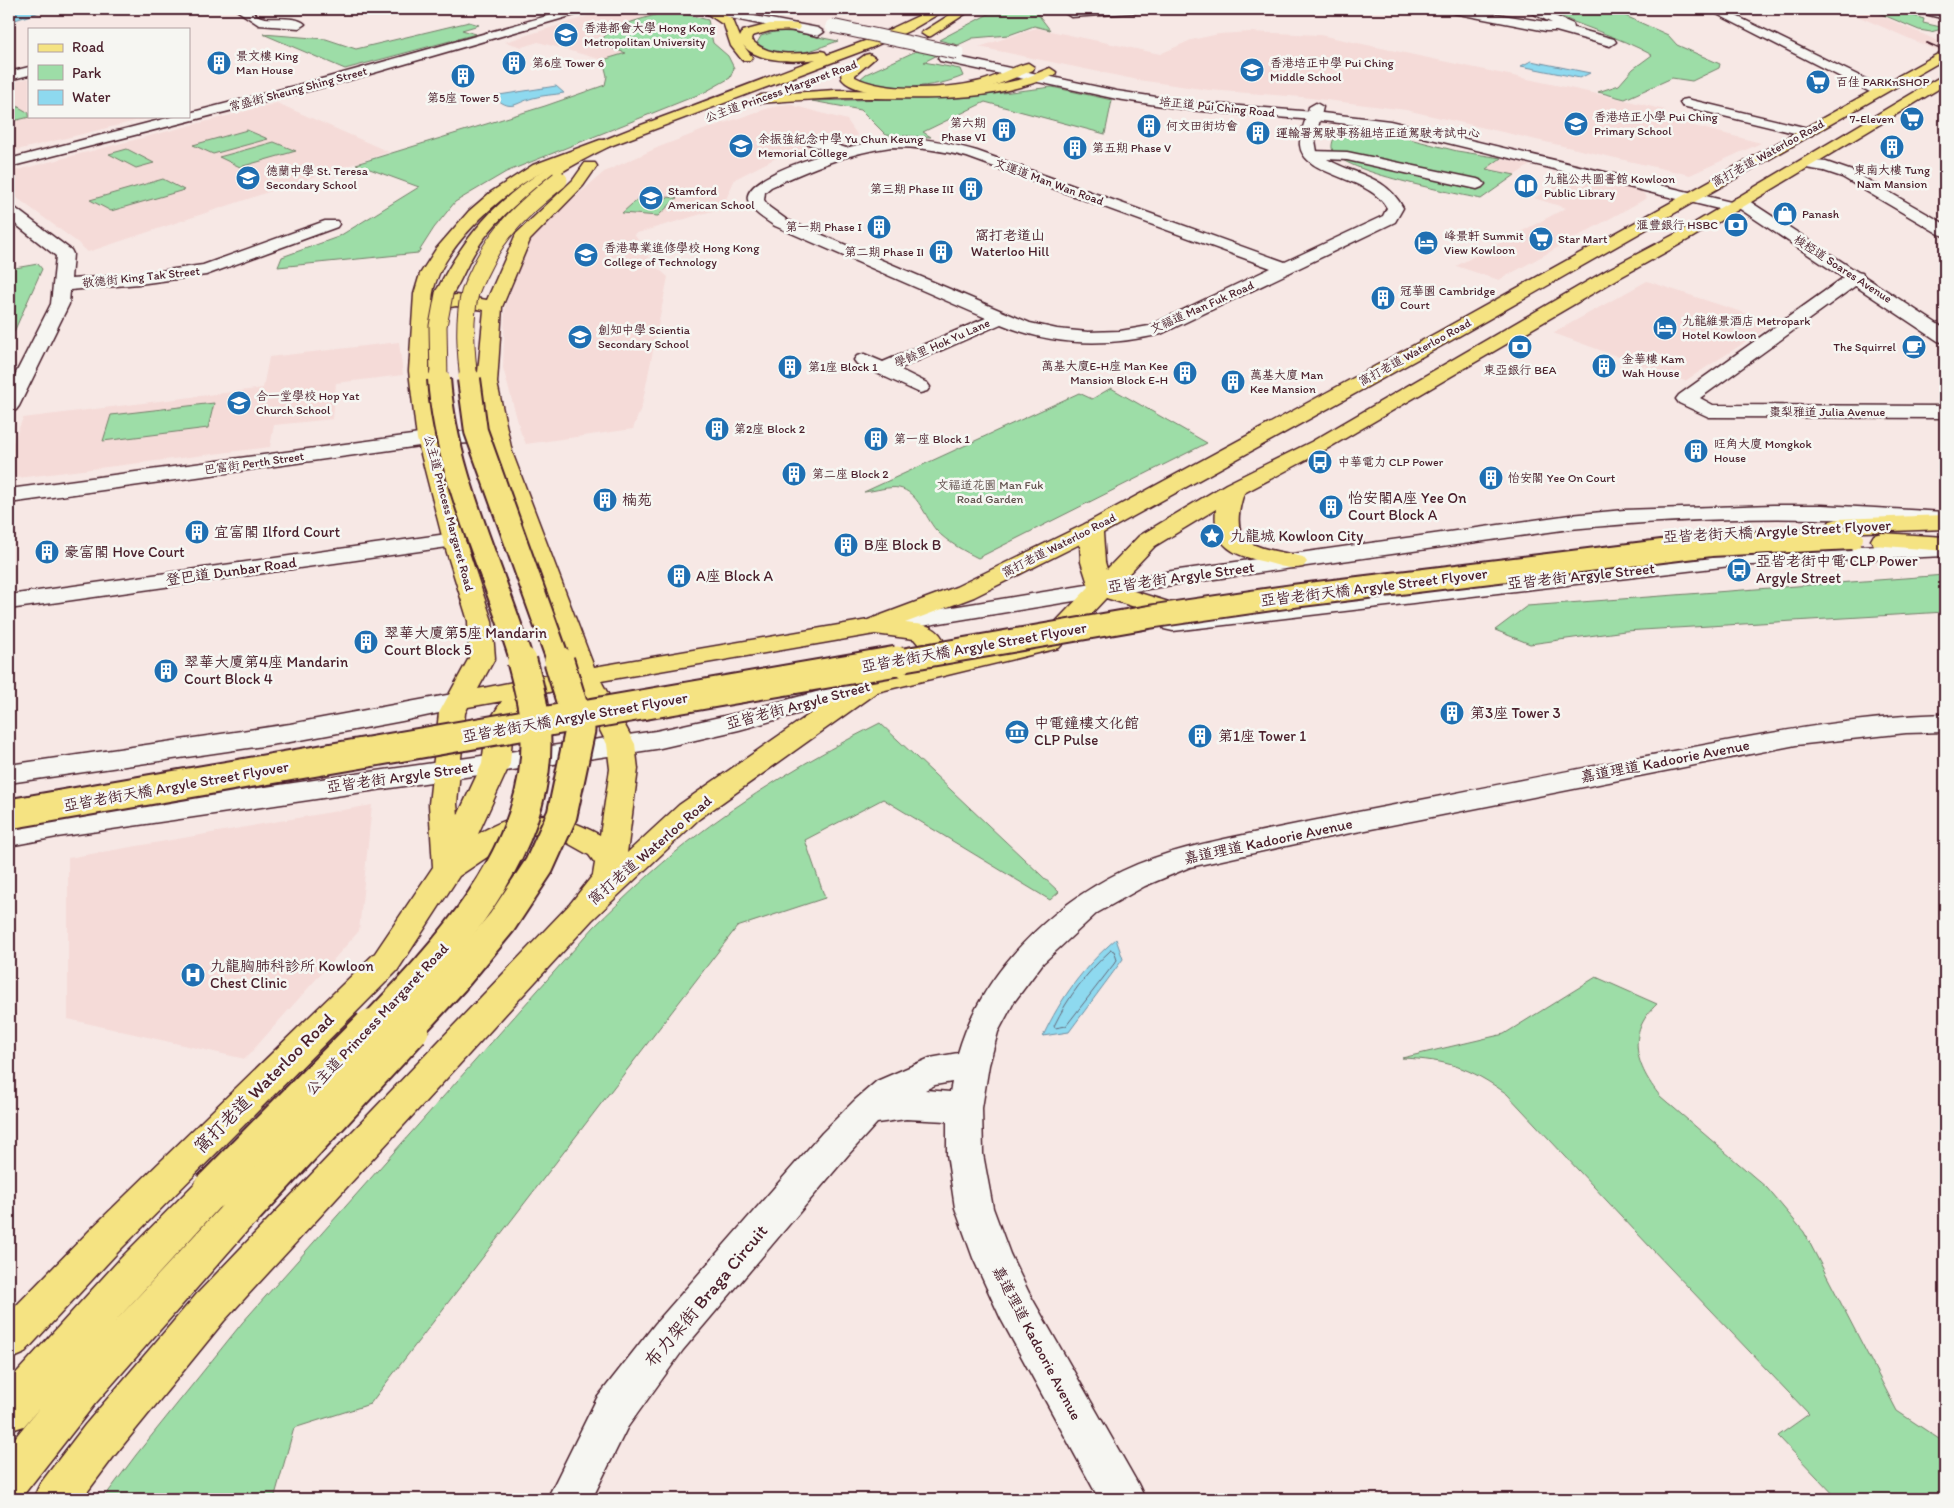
<svg xmlns="http://www.w3.org/2000/svg" width="1954" height="1508" viewBox="0 0 1954 1508" font-family="Itim,'LXGW WenKai TC',sans-serif">
  <rect width="100%" height="100%" fill="#f7e8e5"/>
  <filter id="ink" filterUnits="userSpaceOnUse"><feTurbulence type="fractalNoise" baseFrequency=".02" numOctaves="2"/><feDisplacementMap in="SourceGraphic" scale="10" xChannelSelector="R" yChannelSelector="G"/><feConvolveMatrix kernelMatrix="1 2 1 2 8 2 1 2 1" color-interpolation-filters="sRGB"/></filter>
  <g filter="url(#ink)">
    <g fill="#f5dbd8">
      <path d="M611 9H663L685 14H658L616 50 628 53 603 60 538 42 522 47 505 42Z"/>
      <path d="M1841 9H1866L1945 44V54Z"/>
      <path d="M1036 28 1160 54 1191 40 1219 34 1251 32 1320 35 1621 99 1665 110 1655 116 1761 143 1690 175 1406 110 1302 97 1209 90 1138 80 979 47Z"/>
      <path d="M29 78V116H156L9 152V83Z"/>
      <path d="M277 103 389 152 88 252 77 242 9 192V173L10 172Z"/>
      <path d="M788 104 847 120 858 136 780 156 735 179 722 208 634 234 655 266 668 277 642 405 633 429 526 444 521 433 503 368 505 306 517 272 532 239 546 224H544L604 172 659 147 706 129 769 108Z"/>
      <path d="M1501 158 1530 165 1515 175 1485 169Z"/>
      <path d="M1577 176 1633 189 1642 192 1647 198 1499 280 1456 266 1566 208 1534 198Z"/>
      <path d="M1647 281 1775 323 1685 381 1553 333Z"/>
      <path d="M399 342 403 375 336 383 333 419 274 425 270 447 9 479V453L23 418 263 388 269 357Z"/>
      <path d="M372 805 359 931 245 1059 68 1019V858Z"/>
    </g>
    <g fill="#9ddda7" stroke="#747e69">
      <path d="M998 9H1034L1050 30 1034 26 1009 35 973 38 958 45 939 40Z"/>
      <path d="M1543 9H1610L1668 35 1677 45 1720 64 1719 68 1692 81 1672 78 1625 99 1598 92 1619 85 1633 69 1652 55C1618 36 1579 26 1543 9Z"/>
      <path d="M1869 9H1892L1924 19 1923 23 1945 28 1931 32 1919 30Z"/>
      <path d="M658 14H685L708 20 713 43 728 56 734 68 730 78 705 92 506 172 455 202 434 228 418 253 278 267 282 257 338 237 419 187 356 164 545 106 605 85 607 76 603 60 626 53C618 50 605 49 603 38 614 24 641 20 658 14Z"/>
      <path d="M469 22 479 25 462 30 476 34 345 69 263 34 326 39 356 49Z"/>
      <path d="M777 31 793 32 838 41C810 51 783 63 757 43L761 36Z"/>
      <path d="M936 42 955 46 924 62 960 69 963 76C937 88 885 92 860 79L866 74Z"/>
      <path d="M1052 87 1112 100 1105 134 985 102 923 132 931 137 886 135 861 110 812 101 969 97Z"/>
      <path d="M10 102 29 113V116H34L9 122Z"/>
      <path d="M1359 129H1370L1457 151 1501 158 1486 169 1515 175 1481 199C1455 193 1342 172 1333 151 1330 145 1334 139 1336 133Z"/>
      <path d="M247 130 268 139 213 154 193 145Z"/>
      <path d="M274 142 296 151 240 167 219 157Z"/>
      <path d="M127 149 154 163 136 168 109 154Z"/>
      <path d="M163 179 184 190 111 211 90 200Z"/>
      <path d="M642 195 677 198 658 216 622 213Z"/>
      <path d="M38 264 42 269 9 343V269Z"/>
      <path d="M1111 388 1207 443 978 558C964 551 947 542 936 530 925 517 918 492 899 488 889 486 875 491 864 492L1079 393 1092 399Z"/>
      <path d="M214 403 208 428 103 441 111 415Z"/>
      <path d="M1945 575V612L1625 631 1530 644 1495 630 1527 606Z"/>
      <path d="M880 723 1059 892 1050 900 883 799 805 840 825 898 737 927 370 1404 294 1428 274 1499H103L136 1455 242 1323 594 927C624 898 654 869 687 843 747 796 812 757 880 723Z"/>
      <path d="M1596 977 1657 1004C1625 1034 1636 1066 1660 1096L1767 1188 1804 1232 1897 1411 1945 1443V1486L1936 1499H1838L1778 1436 1809 1414 1651 1248 1507 1094C1469 1067 1447 1060 1402 1058L1504 1034Z"/>
    </g>
    <g fill="#8ed9ef" stroke="#738fa1">
      <path d="M11 9H49L9 22V10Z"/>
      <path d="M1531 61 1590 73 1580 78 1521 66Z"/>
      <path d="M556 86 564 93C554 95 543 95 533 98 514 103 512 113 493 96Z"/>
      <path d="M1116 939 1123 959 1069 1032 1043 1036C1061 998 1083 967 1116 939Z"/>
    </g>
    <g fill="none" stroke-linecap="round" stroke-linejoin="round">
      <path stroke="#656979" stroke-width="1" d="M1111 950 1114 951 1117 960 1066 1026 1055 1028 1054 1026C1068 997 1087 972 1111 950Z"/>
      <defs>
        <g id="pedestrian">
          <path d="M813 137 846 148 848 151 846 154 841 155 808 144 806 141 808 138Z"/>
          <path d="M1311 151 1347 152 1477 179 1482 181 1485 184 1482 187 1477 189 1347 160 1306 158 1304 155 1306 152Z"/>
        </g>
        <g id="minor">
          <path d="M235 9C254 8 253 16 265 18 276 19 297 16 305 24L299 28 259 25Z"/>
          <path d="M1085 9H1152L1146 12 1071 17 1065 13 1071 9Z"/>
          <path d="M1442 9H1466L1552 23 1524 9H1539L1573 24 1574 28 1614 39 1616 42 1610 46 1556 31H1546L1448 12Z"/>
          <path d="M1707 9H1722L1884 88 1886 91 1879 95 1874 94Z"/>
          <path d="M29 67V75L9 80V72Z"/>
          <path d="M1687 99 1812 129 1814 132 1812 135 1807 136 1682 106 1680 103 1682 100Z"/>
          <path d="M1316 103 1323 107 1315 140 1317 152C1346 176 1383 170 1403 208L1395 222 1161 334C1107 347 1052 346 1001 324L899 369 927 383 930 387 927 391 920 393 857 364 854 360 857 356 864 354 883 362 986 318 775 226C766 220 751 212 748 200 741 172 868 140 890 139 920 136 949 143 977 151L1285 262 1383 216 1387 208C1371 176 1303 177 1300 145 1299 133 1307 119 1309 107ZM891 147C917 147 941 150 967 157L1271 268 1149 326 1120 331 1088 332 1057 329 1030 323 787 220 769 207 764 200 765 192 771 187C810 169 848 153 891 147Z"/>
          <path d="M1805 160 1826 162 1852 171 1945 224V236L1939 234 1842 177 1824 171 1800 167 1798 164 1800 161Z"/>
          <path d="M9 206 15 208 71 250 73 254 71 279 139 274 203 265 325 221H337L339 224 337 227 206 275 139 284 70 290 69 304 19 406 16 410 9 412V387L51 304 56 256 9 219Z"/>
          <path d="M1856 272 1862 273 1865 277 1862 281 1700 398 1713 405 1945 406V418L1709 417 1679 403 1676 399 1679 395 1850 273Z"/>
          <path d="M473 431 506 435 509 439 506 443 499 445 473 443 427 445 9 503V489L427 433Z"/>
          <path d="M454 533 462 535 465 540 462 545 9 609V595Z"/>
          <path d="M1945 714V732L1906 733 1796 745 1300 843 1190 867 1145 886 1097 913 1043 963 1014 1002 998 1032 989 1065 982 1108 983 1154 993 1208 1010 1254 1029 1293 1138 1484 1145 1499H1099L1001 1319 973 1258 955 1208 947 1154V1121L906 1119 877 1123 848 1155 683 1350 627 1428 592 1499H547L597 1398 655 1324 822 1133 855 1100 877 1081 930 1058 958 1053C981 973 1049 907 1122 871 1164 851 1209 842 1253 833 1311 821 1368 810 1426 799 1506 783 1587 767 1668 752 1761 734 1850 717 1945 714ZM952 1082 950 1092 925 1090 935 1085Z"/>
        </g>
        <g id="tertiary">
          <path d="M572 9H590L588 11 339 83 9 167V159L175 116H189V113L329 77Z"/>
          <path d="M1740 197 1746 199 1945 329V343L1938 341 1734 205 1732 202 1734 199Z"/>
        </g>
        <g id="secondary">
          <path d="M695 9H718L818 28 824 32 818 36 701 12Z"/>
          <path d="M1911 9H1930L1945 13V19L1913 11Z"/>
          <path d="M944 54 1117 91 1189 102 1314 112 1390 121 1731 202 1737 204 1739 207 1737 210 1731 212 1390 129 1314 120 1189 110 1117 99 940 61 938 58 940 55Z"/>
          <path d="M1773 505H1822L1945 512V526C1904 524 1862 519 1820 519 1737 517 1653 521 1570 529L1172 585 873 634 864 632 861 627 864 622 873 620 1172 571 1570 515 1624 510Z"/>
          <path d="M1945 542V556L1730 566 1173 631 1164 629 1161 624 1164 619 1173 617 1730 552Z"/>
          <path d="M868 678 877 680 881 686 877 692 739 730 656 749 57 837 9 846V826L57 817 656 731 738 713Z"/>
          <path d="M458 693 467 695 471 701 467 707 402 721 290 742 9 783V765L290 724Z"/>
        </g>
        <g id="primary">
          <path d="M1945 50V59L1452 340 1103 533 1105 562 1107 569 1139 536 1226 484 1311 442 1607 270 1681 231 1940 77 1945 76V85L1693 237 1619 278 1325 450 1244 493C1225 550 1259 546 1303 557L1307 562 1303 567C1291 570 1280 566 1269 563 1235 555 1212 549 1216 509L1155 546 1117 586 1198 611 1201 616 1198 621 1189 623 1180 621 1106 598 1059 648 877 692 699 819 592 920 224 1321 115 1455 82 1499H33L40 1484 85 1425 196 1295 570 904 593 875 595 863 589 855 564 841 544 835 526 834 508 843 459 876 397 971 118 1252 23 1354 9 1360V1313L92 1228 375 953 433 867 429 804 439 713 469 658 468 621 443 540 417 439 409 371 414 294 420 274 436 249 469 211 491 192 533 165 600 140H610L612 143 610 146C588 154 563 161 542 172 502 193 434 253 432 301L456 295 487 300 516 234 573 180 585 163H595L597 166 583 186 530 240 502 307 497 383 512 452 594 667 868 620 956 587 1083 525 1438 332ZM456 306 484 310 477 383 490 452 570 671 478 689 495 658 492 621 465 540 437 439 429 371 431 316 445 308ZM1080 544 1081 562 1089 587 1041 637 937 661C948 648 946 635 930 627 923 624 913 624 905 623L974 597ZM875 634 914 639 919 645V650L899 669 859 680 679 805 627 853 638 769 635 744 601 681ZM577 685 607 744 610 769 600 835C554 810 523 807 478 834L510 764 513 724 529 700 545 693ZM502 701 487 724 482 764 458 815 457 804 465 713 468 707Z"/>
          <path d="M1050 68 1056 72 1055 75C988 103 931 98 860 98 827 98 794 100 761 103L754 99 761 95 835 90 933 91 981 88 1023 79Z"/>
          <path d="M1945 515V529L1838 533 1830 531 1827 526 1830 521 1838 519Z"/>
          <path d="M1882 533 1945 537V551L1874 545 1871 540 1874 535Z"/>
        </g>
        <g id="trunk">
          <path d="M706 9H715L733 20 740 37 743 31 770 24H798L800 27 798 30 770 31 752 36 751 39C766 58 800 54 821 51L825 52 827 55 865 41 933 9H947L911 30 873 47 610 146C560 171 509 200 478 247 467 263 461 282 450 298L444 299 438 298 435 294C489 184 562 154 671 114 719 96 768 77 816 59 797 62 757 63 743 45L752 57 750 60H742L731 46 724 25 706 13 704 11Z"/>
          <path d="M959 9H973L931 36 927 37 921 33Z"/>
          <path d="M869 54 875 58 855 75V77C885 93 949 89 981 81 997 77 1012 67 1028 63L1034 67 1033 70C1016 77 1000 85 982 89 955 95 860 102 842 79L841 74 843 71 865 55Z"/>
          <path d="M212 1174 225 1179 230 1190 225 1201 111 1326 228 1199 241 1194 254 1199 260 1211 254 1223 94 1405 24 1494 9 1499V1445L40 1407 24 1426 9 1431V1381L121 1258 199 1179Z"/>
        </g>
      </defs>
      <use href="#pedestrian" stroke="#4a1f2b" stroke-width="3"/>
      <use href="#minor" stroke="#4a1f2b" stroke-width="3"/>
      <use href="#tertiary" stroke="#4a1f2b" stroke-width="3"/>
      <use href="#secondary" stroke="#4a1f2b" stroke-width="3"/>
      <use href="#primary" stroke="#4a1f2b" stroke-width="3"/>
      <use href="#trunk" stroke="#4a1f2b" stroke-width="3"/>
      <use href="#pedestrian" fill="#f6f6f2" fill-rule="evenodd"/>
      <use href="#minor" fill="#f6f6f2" fill-rule="evenodd"/>
      <use href="#tertiary" fill="#f6f6f2" fill-rule="evenodd"/>
      <use href="#secondary" fill="#f6f6f2" fill-rule="evenodd"/>
      <use href="#primary" fill="#f5e382" fill-rule="evenodd"/>
      <use href="#trunk" fill="#f5e382" fill-rule="evenodd"/>
      <path stroke="#4a1f2b" stroke-width="2" d="M1927 43 1945 51"/>
      <defs>
        <path id="secondary-bridge" d="M832 26 958 53"/>
        <path id="primary-bridge-far1" d="M890 662 1155 616 1293 596 1711 545 1852 538"/>
        <path id="primary-bridge" d="M9 814 897 661"/>
        <g id="trunk-bridge-far3">
          <path d="M439 381 438 326 444 294"/>
          <path d="M469 381C466 353 463 320 470 293 472 286 476 278 479 272 497 232 525 207 559 180"/>
        </g>
        <g id="trunk-bridge-far2">
          <path d="M439 379C446 477 494 569 522 662"/>
          <path d="M469 379 476 431 559 662"/>
        </g>
        <g id="trunk-bridge-far1">
          <path d="M371 1029C444 953 536 856 536 743 536 715 529 687 522 661"/>
          <path d="M409 1029 454 980 502 922 539 866 562 815 580 730 559 661"/>
        </g>
        <g id="trunk-bridge">
          <path d="M212 1190 372 1028"/>
          <path d="M241 1211 410 1028"/>
        </g>
      </defs>
      <use href="#secondary-bridge" stroke="#4a1f2b" stroke-width="15" stroke-linecap="butt"/>
      <use href="#primary-bridge-far1" stroke="#4a1f2b" stroke-width="26" stroke-linecap="butt"/>
      <use href="#primary-bridge" stroke="#4a1f2b" stroke-width="33" stroke-linecap="butt"/>
      <use href="#trunk-bridge-far3" stroke="#4a1f2b" stroke-width="19" stroke-linecap="butt"/>
      <use href="#trunk-bridge-far2" stroke="#4a1f2b" stroke-width="26" stroke-linecap="butt"/>
      <use href="#trunk-bridge-far1" stroke="#4a1f2b" stroke-width="33" stroke-linecap="butt"/>
      <use href="#trunk-bridge" stroke="#4a1f2b" stroke-width="42" stroke-linecap="butt"/>
      <use href="#secondary-bridge" stroke="#f6f6f2" stroke-width="13"/>
      <use href="#primary-bridge-far1" stroke="#f5e382" stroke-width="22"/>
      <use href="#primary-bridge" stroke="#f5e382" stroke-width="29"/>
      <use href="#trunk-bridge-far3" stroke="#f5e382" stroke-width="17"/>
      <use href="#trunk-bridge-far2" stroke="#f5e382" stroke-width="22"/>
      <use href="#trunk-bridge-far1" stroke="#f5e382" stroke-width="29"/>
      <use href="#trunk-bridge" stroke="#f5e382" stroke-width="38"/>
    </g>
  </g>
  <defs>
    <symbol id="university-disc" viewBox="-11 -11 22 22"><circle r="9.5" fill="#1f6fb2" stroke="#f6f6f2"/><path d="M0-5L7-2L0 1L-7-2ZM-4 1L0 2.5L4 1V4Q0 6-4 4Z" fill="#fff"/></symbol>
    <symbol id="building-disc" viewBox="-11 -11 22 22"><circle r="9.5" fill="#1f6fb2" stroke="#f6f6f2"/><path d="M-4-6H4V6H1V3H-1V6H-4ZM-2.5-4.3h1.7v1.8h-1.7ZM.8-4.3h1.7v1.8H.8ZM-2.5-1h1.7V.8h-1.7ZM.8-1h1.7V.8H.8Z" fill="#fff"/></symbol>
    <symbol id="school-disc" viewBox="-11 -11 22 22"><circle r="9.5" fill="#1f6fb2" stroke="#f6f6f2"/><path d="M0-5L7-2L0 1L-7-2ZM-4 1L0 2.5L4 1V4Q0 6-4 4Z" fill="#fff"/></symbol>
    <symbol id="supermarket-disc" viewBox="-11 -11 22 22"><circle r="9.5" fill="#1f6fb2" stroke="#f6f6f2"/><path d="M-6-5.5h2.5l.6 2H6L4.5 2H-2.5L-4.4-4H-6ZM-1.5 3.2a1.3 1.3 0 1 0 .1 0ZM3 3.2a1.3 1.3 0 1 0 .1 0Z" fill="#fff"/></symbol>
    <symbol id="library-disc" viewBox="-11 -11 22 22"><circle r="9.5" fill="#1f6fb2" stroke="#f6f6f2"/><path d="M-6-4Q-3-5.5-.7-3.5V5Q-3 3-6 4ZM6-4Q3-5.5 .7-3.5V5Q3 3 6 4Z" fill="#fff"/></symbol>
    <symbol id="shop-disc" viewBox="-11 -11 22 22"><circle r="9.5" fill="#1f6fb2" stroke="#f6f6f2"/><path d="M-5-2.5h2.3a2.7 3.5 0 0 1 5.4 0H5L5.5 6h-11ZM-1.5-2.5h3a1.5 2.3 0 0 0-3 0Z" fill="#fff"/></symbol>
    <symbol id="bank-disc" viewBox="-11 -11 22 22"><circle r="9.5" fill="#1f6fb2" stroke="#f6f6f2"/><path d="M-6-4H6V4H-6ZM0-2.3a2.3 2.3 0 1 0 0 4.6a2.3 2.3 0 1 0 0-4.6Z" fill="#fff"/></symbol>
    <symbol id="hotel-disc" viewBox="-11 -11 22 22"><circle r="9.5" fill="#1f6fb2" stroke="#f6f6f2"/><path d="M-6-4.5h1.5V1H6V5H4.5V3h-9V5H-6ZM-4 0a1.8 1.8 0 1 1 3.6 0ZM.5 0V-2.5h3Q6-2.5 6 0Z" fill="#fff"/></symbol>
    <symbol id="cafe-disc" viewBox="-11 -11 22 22"><circle r="9.5" fill="#1f6fb2" stroke="#f6f6f2"/><path d="M-5.5-4.5H6V0H3Q3 3.5 0 3.5H-2.5Q-5.5 3.5-5.5 0ZM3-3.2v2h1.7v-2ZM-6 4.5H4V6H-6Z" fill="#fff"/></symbol>
    <symbol id="bus-disc" viewBox="-11 -11 22 22"><circle r="9.5" fill="#1f6fb2" stroke="#f6f6f2"/><path d="M-5-6H5V4H4V6H2V4H-2V6H-4V4H-5ZM-3.5-4V0h7V-4ZM-3.5 1.2v1.5H-2V1.2ZM2 1.2v1.5H3.5V1.2Z" fill="#fff"/></symbol>
    <symbol id="sight-disc" viewBox="-11 -11 22 22"><circle r="9.5" fill="#1f6fb2" stroke="#f6f6f2"/><path d="M0-6L1.8-2.2L6-1.7L2.9 1.2L3.7 5.4L0 3.3L-3.7 5.4L-2.9 1.2L-6-1.7L-1.8-2.2Z" fill="#fff"/></symbol>
    <symbol id="museum-disc" viewBox="-11 -11 22 22"><circle r="9.5" fill="#1f6fb2" stroke="#f6f6f2"/><path d="M0-6L6-3V-2H-6V-3ZM-5-1h2V3h-2ZM-1-1h2V3h-2ZM3-1h2V3H3ZM-6 4H6V6H-6Z" fill="#fff"/></symbol>
    <symbol id="hospital-disc" viewBox="-11 -11 22 22"><circle r="9.5" fill="#1f6fb2" stroke="#f6f6f2"/><path d="M-5-5h3v3.5h4V-5h3V5h-3V1.5h-4V5h-3Z" fill="#fff"/></symbol>
  </defs>
  <g fill-rule="evenodd">
    <use href="#university-disc" x="552" y="21" width="28" height="28"/>
    <use href="#building-disc" x="205" y="49" width="28" height="28"/>
    <use href="#building-disc" x="500" y="49" width="28" height="28"/>
    <use href="#school-disc" x="1238" y="56" width="28" height="28"/>
    <use href="#building-disc" x="449" y="62" width="28" height="28"/>
    <use href="#supermarket-disc" x="1804" y="68" width="28" height="28"/>
    <use href="#supermarket-disc" x="1898" y="105" width="28" height="28"/>
    <use href="#school-disc" x="1562" y="110" width="28" height="28"/>
    <use href="#building-disc" x="1135" y="112" width="28" height="28"/>
    <use href="#building-disc" x="990" y="116" width="28" height="28"/>
    <use href="#building-disc" x="1244" y="119" width="28" height="28"/>
    <use href="#school-disc" x="727" y="132" width="28" height="28"/>
    <use href="#building-disc" x="1878" y="133" width="28" height="28"/>
    <use href="#building-disc" x="1061" y="134" width="28" height="28"/>
    <use href="#school-disc" x="234" y="164" width="28" height="28"/>
    <use href="#library-disc" x="1512" y="172" width="28" height="28"/>
    <use href="#building-disc" x="957" y="175" width="28" height="28"/>
    <use href="#school-disc" x="637" y="184" width="28" height="28"/>
    <use href="#shop-disc" x="1771" y="200" width="28" height="28"/>
    <use href="#bank-disc" x="1722" y="211" width="28" height="28"/>
    <use href="#building-disc" x="865" y="213" width="28" height="28"/>
    <use href="#supermarket-disc" x="1527" y="225" width="28" height="28"/>
    <use href="#hotel-disc" x="1412" y="229" width="28" height="28"/>
    <use href="#building-disc" x="927" y="238" width="28" height="28"/>
    <use href="#university-disc" x="572" y="241" width="28" height="28"/>
    <use href="#building-disc" x="1369" y="284" width="28" height="28"/>
    <use href="#hotel-disc" x="1651" y="314" width="28" height="28"/>
    <use href="#school-disc" x="566" y="323" width="28" height="28"/>
    <use href="#bank-disc" x="1506" y="333" width="28" height="28"/>
    <use href="#cafe-disc" x="1900" y="333" width="28" height="28"/>
    <use href="#building-disc" x="1590" y="352" width="28" height="28"/>
    <use href="#building-disc" x="776" y="353" width="28" height="28"/>
    <use href="#building-disc" x="1171" y="359" width="28" height="28"/>
    <use href="#building-disc" x="1219" y="368" width="28" height="28"/>
    <use href="#school-disc" x="225" y="389" width="28" height="28"/>
    <use href="#building-disc" x="703" y="415" width="28" height="28"/>
    <use href="#building-disc" x="862" y="425" width="28" height="28"/>
    <use href="#building-disc" x="1682" y="437" width="28" height="28"/>
    <use href="#bus-disc" x="1306" y="448" width="28" height="28"/>
    <use href="#building-disc" x="780" y="460" width="28" height="28"/>
    <use href="#building-disc" x="1477" y="464" width="28" height="28"/>
    <use href="#building-disc" x="591" y="486" width="28" height="28"/>
    <use href="#building-disc" x="1317" y="493" width="28" height="28"/>
    <use href="#building-disc" x="183" y="518" width="28" height="28"/>
    <use href="#sight-disc" x="1198" y="522" width="28" height="28"/>
    <use href="#building-disc" x="832" y="531" width="28" height="28"/>
    <use href="#building-disc" x="33" y="538" width="28" height="28"/>
    <use href="#bus-disc" x="1725" y="556" width="28" height="28"/>
    <use href="#building-disc" x="665" y="562" width="28" height="28"/>
    <use href="#building-disc" x="352" y="628" width="28" height="28"/>
    <use href="#building-disc" x="152" y="657" width="28" height="28"/>
    <use href="#building-disc" x="1438" y="699" width="28" height="28"/>
    <use href="#museum-disc" x="1003" y="718" width="28" height="28"/>
    <use href="#building-disc" x="1186" y="722" width="28" height="28"/>
    <use href="#hospital-disc" x="179" y="961" width="28" height="28"/>
  </g>
  <g text-anchor="middle" stroke-width="5" stroke-linejoin="round" paint-order="stroke">
    <g font-size="12" fill="#4a1f2b" stroke="#f6f6f2" text-anchor="start">
      <text x="584" y="32">香港都會大學 Hong Kong<tspan x="584" dy="14">Metropolitan University</tspan></text>
      <text x="236" y="60">景文樓 King<tspan x="236" dy="14">Man House</tspan></text>
      <text x="532" y="67">第6座 Tower 6</text>
      <text x="1270" y="67">香港培正中學 Pui Ching<tspan x="1270" dy="14">Middle School</tspan></text>
      <text x="1836" y="86">百佳 PARKnSHOP</text>
      <text x="463" y="102" text-anchor="middle">第5座 Tower 5</text>
      <text x="1594" y="121">香港培正小學 Pui Ching<tspan x="1594" dy="14">Primary School</tspan></text>
      <text x="1894" y="123" text-anchor="end">7-Eleven</text>
      <text x="986" y="127" text-anchor="end">第六期<tspan x="986" dy="14">Phase VI</tspan></text>
      <text x="1166" y="130">何文田街坊會</text>
      <text x="1276" y="137">運輸署駕駛事務組培正道駕駛考試中心</text>
      <text x="758" y="143">余振強紀念中學 Yu Chun Keung<tspan x="758" dy="14">Memorial College</tspan></text>
      <text x="1092" y="152">第五期 Phase V</text>
      <text x="1892" y="174" text-anchor="middle">東南大樓 Tung<tspan x="1892" dy="14">Nam Mansion</tspan></text>
      <text x="266" y="175">德蘭中學 St. Teresa<tspan x="266" dy="14">Secondary School</tspan></text>
      <text x="1544" y="183">九龍公共圖書館 Kowloon<tspan x="1544" dy="14">Public Library</tspan></text>
      <text x="954" y="193" text-anchor="end">第三期 Phase III</text>
      <text x="668" y="195">Stamford<tspan x="668" dy="14">American School</tspan></text>
      <text x="1802" y="218">Panash</text>
      <text x="1718" y="229" text-anchor="end">滙豐銀行 HSBC</text>
      <text x="862" y="231" text-anchor="end">第一期 Phase I</text>
      <text x="1444" y="240">峰景軒 Summit<tspan x="1444" dy="14">View Kowloon</tspan></text>
      <text x="1558" y="243">Star Mart</text>
      <text x="604" y="252">香港專業進修學校 Hong Kong<tspan x="604" dy="14">College of Technology</tspan></text>
      <text x="924" y="256" text-anchor="end">第二期 Phase II</text>
      <text x="1400" y="295">冠華園 Cambridge<tspan x="1400" dy="14">Court</tspan></text>
      <text x="1682" y="325">九龍維景酒店 Metropark<tspan x="1682" dy="14">Hotel Kowloon</tspan></text>
      <text x="598" y="334">創知中學 Scientia<tspan x="598" dy="14">Secondary School</tspan></text>
      <text x="1896" y="351" text-anchor="end">The Squirrel</text>
      <text x="1622" y="363">金華樓 Kam<tspan x="1622" dy="14">Wah House</tspan></text>
      <text x="1168" y="370" text-anchor="end">萬基大廈E-H座 Man Kee<tspan x="1168" dy="14">Mansion Block E-H</tspan></text>
      <text x="808" y="371">第1座 Block 1</text>
      <text x="1520" y="374" text-anchor="middle">東亞銀行 BEA</text>
      <text x="1250" y="379">萬基大廈 Man<tspan x="1250" dy="14">Kee Mansion</tspan></text>
      <text x="256" y="400">合一堂學校 Hop Yat<tspan x="256" dy="14">Church School</tspan></text>
      <text x="734" y="433">第2座 Block 2</text>
      <text x="894" y="443">第一座 Block 1</text>
      <text x="1714" y="448">旺角大廈 Mongkok<tspan x="1714" dy="14">House</tspan></text>
      <text x="1338" y="466">中華電力 CLP Power</text>
      <text x="812" y="478">第二座 Block 2</text>
      <text x="1508" y="482">怡安閣 Yee On Court</text>
    </g>
    <g font-size="12" fill="#4a1f2b" stroke="#f6f6f2">
      <text transform="translate(298 89) rotate(-15)" y="4">常盛街 Sheung Shing Street</text>
      <text transform="translate(781 91) rotate(-20)" y="4">公主道 Princess Margaret Road</text>
      <text transform="translate(1217 107) rotate(6)" y="4">培正道 Pui Ching Road</text>
      <text transform="translate(1768 153) rotate(-29)" y="4">窩打老道 Waterloo Road</text>
      <text transform="translate(1049 182) rotate(20)" y="4">文運道 Man Wan Road</text>
      <text transform="translate(1843 269) rotate(33)" y="4">梭椏道 Soares Avenue</text>
      <text transform="translate(141 277) rotate(-6)" y="4">敬德街 King Tak Street</text>
      <text transform="translate(1202 307) rotate(-24)" y="4">文福道 Man Fuk Road</text>
      <text transform="translate(942 343) rotate(-24)" y="4">學餘里 Hok Yu Lane</text>
      <text transform="translate(1415 352) rotate(-29)" y="4">窩打老道 Waterloo Road</text>
      <text x="1827" y="416">棗梨雅道 Julia Avenue</text>
      <text transform="translate(254 463) rotate(-8)" y="4">巴富街 Perth Street</text>
      <text transform="translate(449 513) rotate(75)" y="4">公主道 Princess Margaret Road</text>
      <text transform="translate(1059 545) rotate(-27)" y="4">窩打老道 Waterloo Road</text>
    </g>
    <g font-size="12" fill="#5f4e4a" stroke="#f6f6f2">
      <text x="990" y="489">文福道花園 Man Fuk<tspan x="990" dy="14">Road Garden</tspan></text>
    </g>
    <g font-size="14" fill="#4a1f2b" stroke="#f6f6f2">
      <text x="1010" y="240">窩打老道山<tspan x="1010" dy="16">Waterloo Hill</tspan></text>
    </g>
    <g font-size="15" fill="#4a1f2b" stroke="#f6f6f2" text-anchor="start">
      <text x="1348" y="503">怡安閣A座 Yee On<tspan x="1348" dy="17">Court Block A</tspan></text>
      <text x="622" y="505">楠苑</text>
      <text x="214" y="537">宜富閣 Ilford Court</text>
      <text x="1230" y="541">九龍城 Kowloon City</text>
      <text x="864" y="550">B座 Block B</text>
      <text x="64" y="557">豪富閣 Hove Court</text>
      <text x="1756" y="566">亞皆老街中電 CLP Power<tspan x="1756" dy="17">Argyle Street</tspan></text>
      <text x="696" y="581">A座 Block A</text>
      <text x="384" y="638">翠華大廈第5座 Mandarin<tspan x="384" dy="17">Court Block 5</tspan></text>
      <text x="184" y="667">翠華大廈第4座 Mandarin<tspan x="184" dy="17">Court Block 4</tspan></text>
      <text x="1470" y="718">第3座 Tower 3</text>
      <text x="1034" y="728">中電鐘樓文化館<tspan x="1034" dy="17">CLP Pulse</tspan></text>
      <text x="1218" y="741">第1座 Tower 1</text>
      <text x="210" y="971">九龍胸肺科診所 Kowloon<tspan x="210" dy="17">Chest Clinic</tspan></text>
    </g>
    <g font-size="15" fill="#4a1f2b" stroke="#f6f6f2">
      <text transform="translate(1777 531) rotate(-3)" y="5">亞皆老街天橋 Argyle Street Flyover</text>
      <text transform="translate(231 571) rotate(-8)" y="5">登巴道 Dunbar Road</text>
      <text transform="translate(1581 576) rotate(-6)" y="5">亞皆老街 Argyle Street</text>
      <text transform="translate(1181 577) rotate(-8)" y="5">亞皆老街 Argyle Street</text>
      <text transform="translate(1374 587) rotate(-7)" y="5">亞皆老街天橋 Argyle Street Flyover</text>
      <text transform="translate(974 647) rotate(-10)" y="5">亞皆老街天橋 Argyle Street Flyover</text>
      <text transform="translate(798 705) rotate(-15)" y="5">亞皆老街 Argyle Street</text>
      <text transform="translate(575 717) rotate(-10)" y="5">亞皆老街天橋 Argyle Street Flyover</text>
      <text transform="translate(1665 761) rotate(-11)" y="5">嘉道理道 Kadoorie Avenue</text>
      <text transform="translate(400 777) rotate(-8)" y="5">亞皆老街 Argyle Street</text>
      <text transform="translate(176 786) rotate(-10)" y="5">亞皆老街天橋 Argyle Street Flyover</text>
      <text transform="translate(1268 841) rotate(-12)" y="5">嘉道理道 Kadoorie Avenue</text>
      <text transform="translate(650 850) rotate(-41)" y="5">窩打老道 Waterloo Road</text>
      <text transform="translate(377 1019) rotate(-47)" y="5">公主道 Princess Margaret Road</text>
      <text transform="translate(1037 1343) rotate(62)" y="5">嘉道理道 Kadoorie Avenue</text>
    </g>
    <g font-size="18" fill="#4a1f2b" stroke="#f6f6f2">
      <text transform="translate(264 1083) rotate(-45)" y="6">窩打老道 Waterloo Road</text>
      <text transform="translate(706 1296) rotate(-50)" y="6">布力架街 Braga Circuit</text>
    </g>
  </g>
  <rect width="1954" height="1508" fill="none" stroke="#f6f6f2" stroke-width="30"/>
  <rect x="15" y="15" width="1924" height="1478" fill="none" stroke="#4a1f2b" stroke-width="2" filter="url(#ink)"/>
  <rect x="28" y="28" width="162" height="90" fill="#f6f6f2" stroke="#b1a0a2"/>
  <rect x="38" y="44" width="25" height="8" fill="#f5e382" stroke="#b1a0a2"/>
  <text x="72" y="52" font-size="15" fill="#4a1f2b">Road</text>
  <rect x="38" y="65" width="25" height="15" fill="#9ddda7" stroke="#b1a0a2"/>
  <text x="72" y="78" font-size="15" fill="#4a1f2b">Park</text>
  <rect x="38" y="90" width="25" height="15" fill="#8ed9ef" stroke="#b1a0a2"/>
  <text x="72" y="102" font-size="15" fill="#4a1f2b">Water</text>
</svg>
